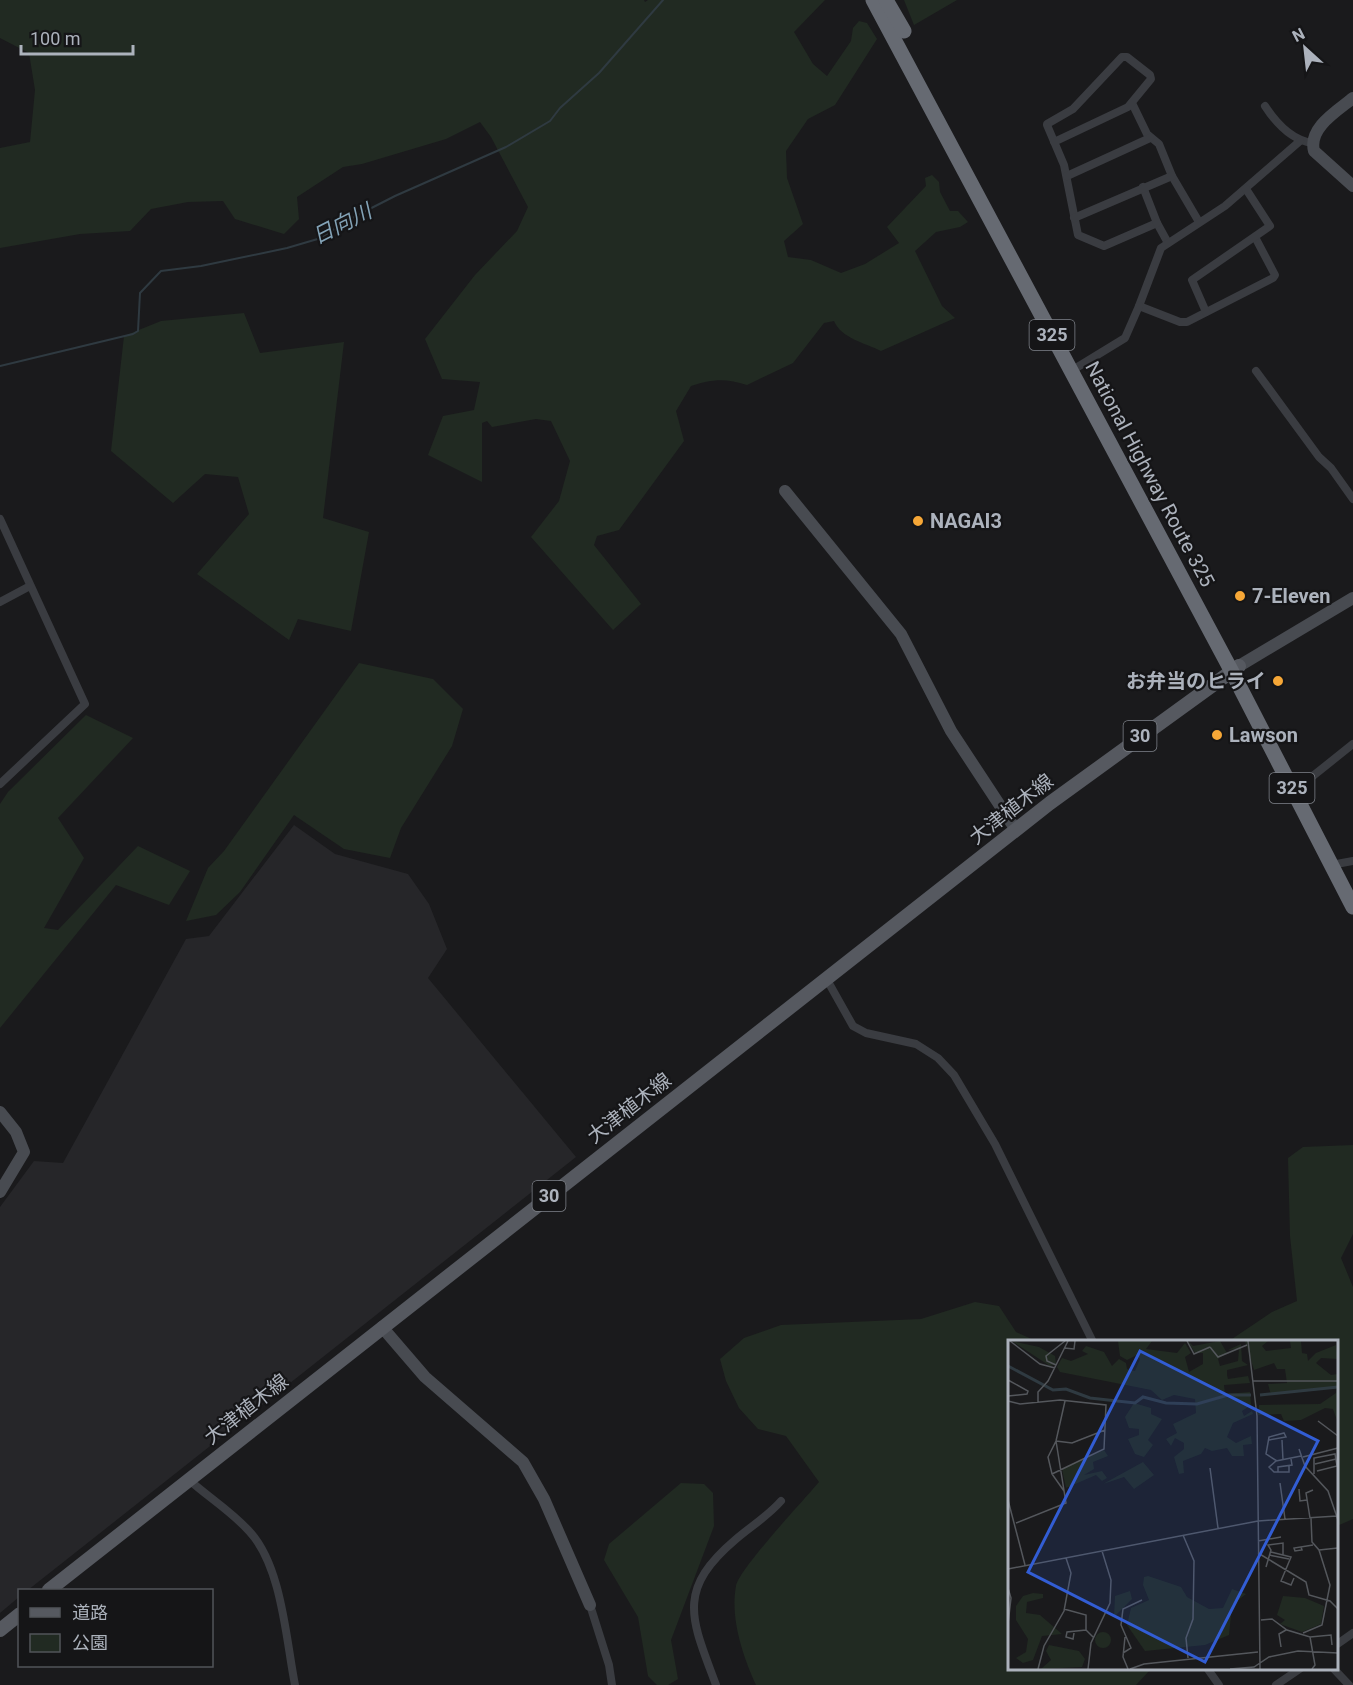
<svg xmlns="http://www.w3.org/2000/svg" width="1353" height="1685" viewBox="0 0 1353 1685" font-family="Roboto,'Noto Sans JP',sans-serif">
  <rect width="100%" height="100%" fill="#1a1a1c"/>
  <path fill="#262629" d="M294 825 335 854 408 874 429 904 447 949 428 978 576 1157 28 1590H20L19 1597 0 1613V1207L34 1161 63 1163 186 939 209 936Z"/>
  <g fill="#212a22">
    <path d="M0 0H644L645 2 648 0H825L794 32 813 64 827 76 851 41 853 28 859 21 867 23 877 39 835 105 808 119 786 151 787 178 803 224 784 241 788 257 811 260 841 273 865 264 899 243 887 227 926 186 925 178 932 175 939 182 940 192 950 211H958L968 222 960 227 936 232 915 251 942 306 955 318 881 351C865 343 841 338 834 321L824 323 793 363 747 385C726 378 712 379 691 386L676 411 684 441 619 530 597 536 594 545 641 604 613 630 531 537 559 501 570 461 551 421 536 419 492 427 487 421 482 423V482L428 455 443 416 474 410 480 382 442 379 425 339 475 275 517 231 528 207 491 137 480 122 446 139 362 164 343 167 297 197 299 219 284 234 235 219 223 201 188 202 151 209 130 231 80 234 0 248V148L30 142 35 90 29 53 0 38Z"/>
    <path d="M904 0H957L914 25Z"/>
    <path d="M244 313 260 353 344 342 323 518 369 532 351 631 298 619 289 640 197 574 249 514 238 477 205 474 173 503 111 451 124 336 161 321Z"/>
    <path d="M359 663 433 679 463 709 452 746 401 828 390 858 344 849 294 815 240 892 216 915 186 921 208 868 224 851Z"/>
    <path d="M86 715 133 738 58 818 84 858 44 928 58 930 138 846 190 871 169 905 116 885 0 1028V804L8 792Z"/>
    <path d="M1353 1145V1234L1341 1258 1353 1287V1519L1337 1526 1336 1342 1229 1341 1272 1312 1297 1301 1290 1236 1288 1158 1303 1147Z"/>
    <path d="M975 1302 999 1306 1016 1332 1036 1341 1010 1342V1668L1151 1669 1136 1685H756C743 1656 730 1619 736 1586 739 1569 804 1500 819 1482L786 1436 758 1429 739 1408 726 1381 720 1359 744 1338 781 1325 921 1319Z"/>
    <path d="M681 1483 704 1484 713 1493 714 1526 671 1640 678 1679 668 1685H657L648 1676 638 1617 604 1560 609 1544Z"/>
  </g>
  <g fill="none" stroke-linecap="round" stroke-linejoin="round">
    <path stroke="#2f3a41" stroke-width="2" d="M0 366 133 334 138 331 140 293 161 271 201 266 287 248 321 238 348 220 395 196 506 147 550 121 560 108 599 73 663 0"/>
    <g stroke="#3a3c41" stroke-width="8">
      <path d="M1132 103 1147 134 1159 144 1172 176 1199 222"/>
      <path d="M1265 106C1276 123 1292 140 1312 143"/>
      <path d="M1054 142 1128 107 1151 79 1150 75 1127 57H1122L1073 109 1047 124V125L1064 165 1078 235 1104 246 1157 223 1168 243"/>
      <path d="M1067 176 1150 138"/>
      <path d="M1143 187 1157 223"/>
      <path d="M1074 218 1172 176"/>
      <path d="M1255 237 1275 275 1273 278 1187 322H1180L1139 306 1161 248 1225 206 1300 141"/>
      <path d="M1206 312 1192 280 1270 226 1246 189"/>
      <path d="M1071 371 1125 338 1139 306"/>
      <path d="M1256 371 1319 457 1331 468 1353 499"/>
      <path d="M0 519 85 704 0 784"/>
      <path d="M0 602 30 586"/>
      <path d="M1294 791 1353 744"/>
      <path d="M1331 865 1353 861"/>
      <path d="M826 978 853 1026 866 1033 916 1044 938 1058 954 1075 995 1144 1093 1342"/>
      <path d="M188 1479C208 1497 231 1511 249 1531 282 1566 286 1640 295 1685"/>
      <path d="M590 1605 609 1665 612 1685"/>
      <path d="M1336 1645 1353 1633"/>
      <path d="M1207 1668 1219 1685"/>
      <path d="M1333 1668 1349 1685"/>
      <path d="M716 1685C692 1620 675 1591 735 1540 750 1527 768 1516 781 1501"/>
      <path d="M1276 1685 1301 1668"/>
    </g>
    <g stroke="#484b51" stroke-width="12">
      <path d="M1353 98C1337 111 1308 128 1314 151L1353 186"/>
      <path d="M785 491 901 634 951 731 1016 830"/>
      <path d="M1239 666 1353 598"/>
      <path d="M0 1112 16 1132 24 1152 0 1192"/>
      <path d="M382 1327 425 1377 523 1462 544 1499 590 1605"/>
    </g>
    <g stroke="#565960" stroke-width="14">
      <path d="M49 1590 1050 803 1239 666"/>
      <path d="M0 1630 20 1614"/>
    </g>
    <g stroke="#666a72" stroke-width="15">
      <path d="M873 0 1231 670 1353 907"/>
      <path d="M886 0 904 31"/>
    </g>
  </g>
  <g fill="#f6a737" stroke="#151517" stroke-width="2">
    <circle cx="918" cy="521" r="6"/>
    <circle cx="1240" cy="596" r="6"/>
    <circle cx="1278" cy="681" r="6"/>
    <circle cx="1217" cy="735" r="6"/>
  </g>
  <g text-anchor="middle" stroke-width="4.5" stroke-linejoin="round" paint-order="stroke">
    <g fill="#151517" stroke="#7f838a" stroke-width="1.5">
      <rect x="1029.5" y="320" width="45" height="30" rx="4.5"/>
      <rect x="1123.5" y="721" width="33" height="30" rx="4.5"/>
      <rect x="1269.5" y="773" width="45" height="30" rx="4.5"/>
      <rect x="532.5" y="1181" width="33" height="30" rx="4.5"/>
    </g>
    <g font-size="18" font-weight="bold" fill="#acb2bc">
      <text x="1052" y="341">325</text>
      <text x="1140" y="742">30</text>
      <text x="1292" y="794">325</text>
      <text x="549" y="1202">30</text>
    </g>
    <g font-size="20" fill="#acb2bc" stroke="#151517">
      <text transform="translate(1150 474) rotate(62)" y="7">National Highway Route 325</text>
      <text transform="translate(1011 809) rotate(-38)" y="7">大津植木線</text>
      <text transform="translate(629 1108) rotate(-38)" y="7">大津植木線</text>
      <text transform="translate(246 1409) rotate(-38)" y="7">大津植木線</text>
    </g>
    <g font-size="20" font-weight="bold" fill="#acb2bc" stroke="#151517" text-anchor="start">
      <text x="930" y="528">NAGAI3</text>
      <text x="1252" y="603">7-Eleven</text>
      <text x="1266" y="688" text-anchor="end">お弁当のヒライ</text>
      <text x="1229" y="742">Lawson</text>
    </g>
    <g font-size="21" font-style="italic" fill="#83a3b7" stroke="#151517">
      <text transform="translate(342 224) rotate(-27)" y="7">日向川</text>
    </g>
  </g>
  <g transform="translate(1008 1340)">
    <rect width="330" height="330" fill="#1a1a1c"/>
    <path d="M4 1 31 7 47 16 48 24 42 26ZM110 1H144L138 9 169 13 177 3 183 13 177 17 181 32 195 24V13H187L180 1 185 6 212 1 219 13 210 19 212 26 230 21 231 9 220 10 233 4 234 21 240 25 219 30V35L220 39 240 36 242 43 216 45 217 54 242 52 243 65 234 71 236 76 244 71 245 74 225 83 219 97 228 103 243 96 244 104 235 105 236 116H224L219 108 204 111 197 108 193 114 175 121 176 133 171 134 166 117 176 109V103L167 98 163 106 158 99 169 93 165 84 188 73 187 59 166 55 154 60 143 50 52 32 49 27 54 18 63 21 80 14 74 11 78 6 96 12 104 26 111 19 118 23 119 29 127 31 132 19 129 15 119 20 112 16ZM237 1H260L254 6 258 11 283 8 282 1H293L294 13 299 14 300 21 308 13 328 5 330 19 313 18 308 23 323 35 330 34V83L325 69 317 68 293 80 276 81 273 74 250 75 251 65 312 64 328 53 329 48 263 55 260 44 279 43 277 29H269L266 23 246 30ZM126 63 143 68V74L154 79 140 100 145 105 136 117 127 114 120 99 131 95V89L121 88 117 77ZM96 110 100 116 85 122 86 129 76 135 94 131 99 138 94 141 88 135 58 148 54 129ZM135 122 146 135 126 149 116 137 95 144ZM140 236 173 247 179 257 201 269 215 268 224 249 238 254 224 265 221 295 197 305 137 311 119 285 123 268 141 260 135 245 136 237ZM122 251 124 259 106 277 107 256ZM25 253 35 254V258L19 262 18 273 32 275 54 294 34 296 25 320 15 323 8 318 18 312 20 299 8 280V266L15 256ZM275 256 297 258 316 266 313 284 294 292 272 284 277 280 269 275ZM87 300a8 8 0 1 1 16 0a8 8 0 1 1-16 0ZM41 305 71 311 77 319 74 327 33 329 43 320 38 311Z" fill="#212a22"/>
    <path fill="none" stroke="#2f3a41" stroke-width="3" d="M0 26 45 50 58 49 82 58 127 63 135 57 158 63 189 64 220 55H243M252 55 330 47"/>
    <path fill="none" stroke="#54575c" stroke-width="1.5" d="M2 1 32 24 47 28M179 1 186 14 202 7M240 1 249 76 252 329M202 7 210 17 239 5M56 8 66 9 67 1M48 25 39 21 38 16 57 1M0 40 20 51 19 54 0 56M245 41H330M0 61 12 64 52 60 98 65 96 109 44 134M30 62V52L40 41 60 1M310 81 330 96M261 100 278 97 276 93 261 97 258 114 269 121M274 100 275 120M48 101 64 103 97 90M291 109 297 126 320 151 330 180M295 117 330 108M307 124 328 119M281 126V132H266L261 127 268 121 293 116M202 128 210 188M270 132V127L284 125 283 119M306 134V118L327 114 329 126 309 131M272 143 277 179M291 149 292 161 299 160M56 151 44 134 40 117 48 101 57 61M0 160 17 225M302 178 298 153 305 150M250 181 329 176M8 183 58 163 48 101M175 195 186 221 185 279 178 298 180 318M250 201 273 197M293 207 294 210 287 211 286 208 305 205M311 210 330 208M263 212 283 217 273 241 283 245 286 238M250 213 298 242 301 255 322 261 330 269M261 215 281 219M258 227 263 210 260 205 275 203V215M0 229 250 181M0 248 3 258 0 284M56 269 78 275V290L85 297M253 280 264 279 279 290 302 297 323 295 324 305M66 293 65 299 58 297 59 292 78 290M295 293 314 285 322 245 311 210 304 202 303 178M117 297 115 317 120 329M302 297 307 325 304 329M273 307 271 294 278 290M115 313 123 308 113 285 115 269 134 260M30 329 36 306 56 271 63 233 58 218M80 329 83 303 102 263 103 240 94 211M122 329 136 324 250 312M222 329 246 327 261 317 290 311 330 313"/>
    <path fill="#325dd4" fill-opacity="0.15" stroke="#325dd4" stroke-width="3" d="M132 11 310 101 197 322 20 232Z"/>
    <rect width="330" height="330" fill="none" stroke="#acb2bc" stroke-width="3"/>
  </g>
  <rect x="18" y="1589" width="195" height="78" fill="#151517" stroke="#515459" stroke-width="1.5"/>
  <rect x="30" y="1608" width="30" height="9" fill="#565960" stroke="#515459" stroke-width="1.5"/>
  <text x="72" y="1619" font-size="18" fill="#acb2bc">道路</text>
  <rect x="30" y="1634" width="30" height="18" fill="#212a22" stroke="#515459" stroke-width="1.5"/>
  <text x="72" y="1649" font-size="18" fill="#acb2bc">公園</text>
  <g transform="translate(1305 48) rotate(333)" stroke="#151517" stroke-width="4.5" paint-order="stroke">
  <path d="M0-4.5L10 22L0 15L-10 22Z" fill="#acb2bc"/>
  <text y="-9" font-size="16" font-weight="bold" text-anchor="middle" fill="#acb2bc">N</text>
  </g>
  <path d="M21 45v9h112v-9" fill="none" stroke="#acb2bc" stroke-width="3"/>
  <text x="30" y="45" font-size="18" fill="#acb2bc" stroke="#151517" stroke-width="4.5" paint-order="stroke">100 m</text>
</svg>
